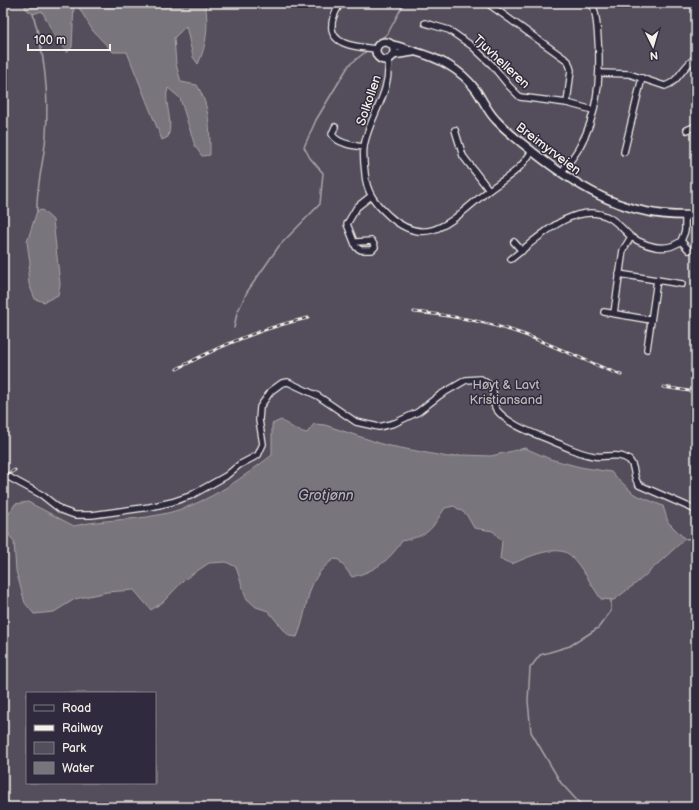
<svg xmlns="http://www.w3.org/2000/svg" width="699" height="810" viewBox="0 0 699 810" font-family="'Balsamiq Sans',sans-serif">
  <rect width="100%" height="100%" fill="#3b3647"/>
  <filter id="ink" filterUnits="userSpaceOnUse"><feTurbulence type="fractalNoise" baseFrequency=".025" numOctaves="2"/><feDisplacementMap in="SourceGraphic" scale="8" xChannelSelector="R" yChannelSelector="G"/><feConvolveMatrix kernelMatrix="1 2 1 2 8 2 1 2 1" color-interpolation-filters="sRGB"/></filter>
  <g filter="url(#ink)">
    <path fill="#534e5c" stroke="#a4a0a2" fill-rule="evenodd" d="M3 3H696V807H3ZM27 693H155V783H27Z"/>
    <g fill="#78747b" stroke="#aaa6a7">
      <path d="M24 3H205C209 24 207 45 198 64L193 57 186 26 174 38 176 64 181 82 197 85C210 106 210 130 210 155L202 156 195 146 180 98 168 88C163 103 174 119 168 137L162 140 127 52H113L93 31 79 8 74 4 72 47 67 53 56 39 42 11 33 14 26 9Z"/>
      <path d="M42 210 53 220 60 284 58 295 44 302 35 299 29 284 28 274 30 263 27 242 37 211Z"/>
      <path d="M281 420C290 426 297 431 307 433L314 424 325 425 385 445 448 457 464 455 491 456 525 448 550 459 580 467 611 472 634 494 663 506 668 522 685 539 639 581 614 600 601 599C593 588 576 556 565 552 549 547 526 558 512 564L500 559 502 541 493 531 474 528 466 514 454 506 445 508C429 532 431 534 402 541 389 561 375 571 352 577L339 560 334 559C303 581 310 607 297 637L289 636 268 611 256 607 246 598 236 567 226 562 209 563 185 579 163 602 151 610 134 590 107 592 75 599 54 612 34 614 25 603 16 571 14 542 3 526V523L15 504 28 502 74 526C102 519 130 521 158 515 202 507 237 482 272 455V424Z"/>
    </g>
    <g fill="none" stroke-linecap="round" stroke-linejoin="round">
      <g stroke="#aaa6a7" stroke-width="1.5">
        <path d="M33 14C44 52 49 95 46 135 44 161 36 186 37 211"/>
        <path d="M372 46 388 33 404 3"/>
        <path d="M234 328 237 313 247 292 279 246 320 204 323 173 310 158 304 147 316 120 349 65 368 50"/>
        <path d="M685 539 696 538"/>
        <path d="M583 807 561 783 531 732 528 701 530 668 540 655 570 646 598 628 611 611V600"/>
      </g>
      <defs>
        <g id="minor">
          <path d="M340 3C337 10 332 17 332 24 329 47 362 47 376 49"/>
          <path d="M490 5 568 61 571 70 567 103"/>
          <path d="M425 23 449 30 472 46 492 65 509 86 520 97 567 103 593 110"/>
          <path d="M388 60C391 95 370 114 364 146 363 155 364 165 365 173 366 192 375 203 388 215 429 253 455 216 488 191 508 176 518 173 532 151"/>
          <path d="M600 73 629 74 665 86C679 82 683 65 696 58"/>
          <path d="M335 127 332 134C337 144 355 146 364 147"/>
          <path d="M455 130 463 156 489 190"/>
          <path d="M687 130 696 126"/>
          <path d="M624 152 642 78"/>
          <path d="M561 173C567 164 575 156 580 146 598 114 601 75 598 39 597 27 597 14 592 3"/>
          <path d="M685 216V231L681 241 689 250"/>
          <path d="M356 242 372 241 375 247 372 250H361L356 247 347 224 357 207 371 196"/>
          <path d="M514 242 522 251"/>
          <path d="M511 259C536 240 574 200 608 217 616 221 624 230 631 237"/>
          <path d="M619 274 682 284"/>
          <path d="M604 312 651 320"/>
          <path d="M614 313 623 250 631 237C646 246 666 253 681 241"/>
          <path d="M647 349 657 280"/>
          <path d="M3 474 42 495 61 510 75 515H92L150 507 172 502 190 496 226 476 239 465 258 455 263 444 259 420 260 407 271 391 282 383 288 382 318 396 356 422 379 427 395 423 418 412 440 395 466 380 481 379 491 386C496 393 491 401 496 409 510 427 537 434 557 443 569 448 580 454 594 456 605 458 619 452 629 460 636 466 632 477 639 485L696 510"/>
        </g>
        <g id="tertiary">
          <circle cx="385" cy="51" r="9"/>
          <path d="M392 45C399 46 406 49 413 51 438 58 460 68 476 90 483 100 487 111 496 120 507 132 521 142 533 152 583 191 630 219 696 215"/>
          <path d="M393 55 413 52"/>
        </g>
      </defs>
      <use href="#minor" stroke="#f4f1e8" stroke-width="8"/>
      <use href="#tertiary" stroke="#f4f1e8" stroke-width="10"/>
      <use href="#minor" stroke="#2f2a3d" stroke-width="5.5"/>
      <use href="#tertiary" stroke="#2f2a3d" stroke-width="7"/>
      <defs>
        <g id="rail">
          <path d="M414 312C452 315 489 322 525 335 558 347 589 363 621 375"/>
          <path d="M177 369C219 346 261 328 308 318"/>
          <path d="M663 387 696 392"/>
          <path d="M3 477 15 470"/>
        </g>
      </defs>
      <use href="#rail" stroke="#f4f1e8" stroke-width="3"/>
      <use href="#rail" stroke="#2f2a3d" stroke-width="1.5" stroke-dasharray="4.5" stroke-linecap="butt"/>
    </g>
  </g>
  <g text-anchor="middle" stroke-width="3" stroke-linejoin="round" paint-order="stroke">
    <g font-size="13" fill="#f4f1e8" stroke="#2f2a3d">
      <text transform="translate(502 61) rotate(43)" y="5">Tjuvhelleren</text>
      <text transform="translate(368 100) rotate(-71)" y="5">Solkollen</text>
      <text transform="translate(549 148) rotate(37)" y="5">Breimyrveien</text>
    </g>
    <g font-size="13" fill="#bcb8b7" stroke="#2f2a3d">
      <text x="506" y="389">Høyt &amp; Lavt<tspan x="506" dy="15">Kristiansand</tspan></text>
    </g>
    <g font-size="14" font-style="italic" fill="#b6b2b2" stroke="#2f2a3d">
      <text x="326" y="500">Grotjønn</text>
    </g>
  </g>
  <rect width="699" height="810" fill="none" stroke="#2f2a3d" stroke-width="16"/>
  <rect x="8" y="8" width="683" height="794" fill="none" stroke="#f4f1e8" stroke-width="1.5" filter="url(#ink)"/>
  <rect x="26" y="692" width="130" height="92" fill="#2f2a3d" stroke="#7e7a81"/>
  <rect x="34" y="705" width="20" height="6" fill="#2f2a3d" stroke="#7e7a81"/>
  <text x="62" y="712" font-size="12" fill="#f4f1e8">Road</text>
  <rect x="34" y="725" width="20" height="6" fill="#f4f1e8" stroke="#7e7a81"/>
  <text x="62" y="732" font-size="12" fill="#f4f1e8">Railway</text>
  <rect x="34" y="742" width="20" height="12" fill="#534e5c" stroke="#7e7a81"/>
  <text x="62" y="752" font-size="12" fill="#f4f1e8">Park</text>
  <rect x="34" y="762" width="20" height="12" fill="#78747b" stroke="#7e7a81"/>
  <text x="62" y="772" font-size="12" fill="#f4f1e8">Water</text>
  <g transform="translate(653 46) rotate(175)" stroke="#2f2a3d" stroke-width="3" paint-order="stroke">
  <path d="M0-3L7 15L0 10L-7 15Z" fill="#f4f1e8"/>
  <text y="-6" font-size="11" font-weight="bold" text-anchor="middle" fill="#f4f1e8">N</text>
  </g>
  <path d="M28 44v6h82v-6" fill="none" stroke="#f4f1e8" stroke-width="2"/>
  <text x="34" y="44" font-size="12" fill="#f4f1e8" stroke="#2f2a3d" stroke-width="3" paint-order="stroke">100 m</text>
</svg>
